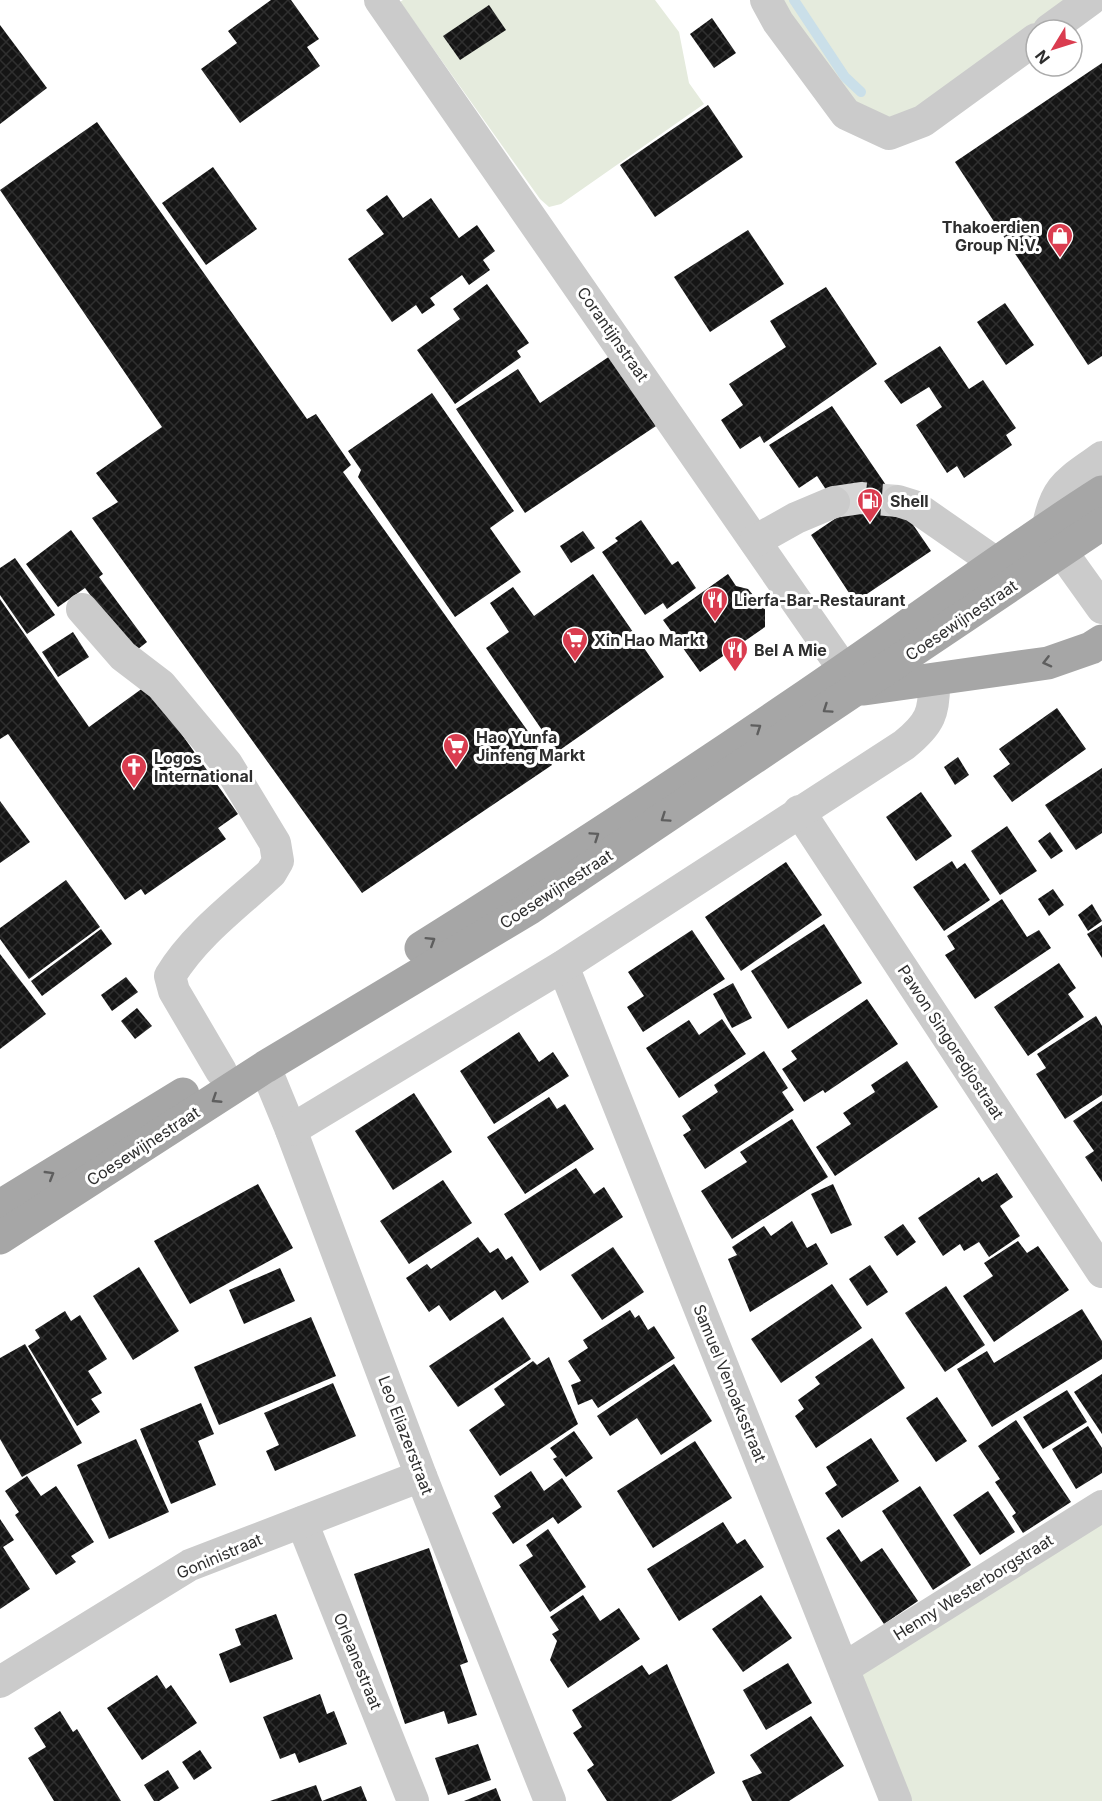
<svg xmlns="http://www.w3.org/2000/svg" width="1102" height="1801" viewBox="0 0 1102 1801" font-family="Inter,sans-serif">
  <defs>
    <pattern id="building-cross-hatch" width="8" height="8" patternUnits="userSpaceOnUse" patternTransform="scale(1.5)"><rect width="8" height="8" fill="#151515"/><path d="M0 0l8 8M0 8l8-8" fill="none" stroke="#2f2f2f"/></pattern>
  </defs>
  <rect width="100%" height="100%" fill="#fff"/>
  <g fill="#e5ebdd">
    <path d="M403 0H655L679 32 689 83 704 104 561 204 549 207 540 199 400 2Z"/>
    <path d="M776 0H1073L909 118 868 117Z"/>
    <path d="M1102 1521V1801H908L861 1674Z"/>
  </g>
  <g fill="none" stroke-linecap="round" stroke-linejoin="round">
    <path stroke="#cadfe9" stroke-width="10" d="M794 0 845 77 861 92"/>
  </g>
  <g fill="url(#building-cross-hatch)">
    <path d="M271 0H291L319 39 307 47 320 66 240 123 201 69 237 43 228 31Z"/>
    <path d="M489 5 506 30 460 60 443 36Z"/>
    <path d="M712 18 736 53 714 68 690 34Z"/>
    <path d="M0 25 47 88 0 124Z"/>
    <path d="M1102 63V356L1088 365 955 162Z"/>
    <path d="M708 105 743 157 655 217 620 165Z"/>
    <path d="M97 122 307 419 316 414 351 465 343 472 552 765 362 893 92 518 118 502 96 473 162 427 0 190Z"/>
    <path d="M213 167 257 229 206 265 162 203Z"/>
    <path d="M387 195 403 218 431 198 459 238 477 225 495 251 483 260 490 270 469 285 462 275 430 298 435 305 422 314 416 305 392 322 348 259 384 234 366 210Z"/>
    <path d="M748 230 784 284 710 332 674 277Z"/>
    <path d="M487 284 529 343 517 351 521 357 455 404 417 350 460 319 453 309Z"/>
    <path d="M826 287 877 364 764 443 760 436 740 449 721 420 743 405 729 384 786 347 770 321Z"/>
    <path d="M1005 303 1034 345 1006 365 977 322Z"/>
    <path d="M940 346 969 389 983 380 1016 428 1006 435 1012 445 964 478 957 466 947 473 916 425 942 407 929 387 901 404 884 381Z"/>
    <path d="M610 356 656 426 525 513 456 409 518 369 540 403Z"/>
    <path d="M432 393 514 511 490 528 521 572 455 617 358 477 361 470 348 451Z"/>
    <path d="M832 406 931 551 855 602 811 535 842 514 817 476 799 488 769 445Z"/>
    <path d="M641 520 672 565 678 561 696 588 667 609 663 603 645 615 602 552 618 541 615 538Z"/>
    <path d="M71 530 103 574 99 577 147 642 133 653 85 588 58 607 26 564Z"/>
    <path d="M583 531 595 548 571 563 560 546Z"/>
    <path d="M15 558 55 615 27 634 0 595V568Z"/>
    <path d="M593 574 664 677 557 752 486 648 509 632 490 603 513 587 534 616Z"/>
    <path d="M728 574 736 586 748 589 765 609V627L700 672 663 620Z"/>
    <path d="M0 599 89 727 147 685 238 814 218 828 226 839 145 895 141 889 125 900 8 734 0 739Z"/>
    <path d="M73 632 89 657 58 677 42 652Z"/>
    <path d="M1057 708 1086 749 1012 802 993 776 1010 764 999 749Z"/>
    <path d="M958 757 969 775 955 785 944 767Z"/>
    <path d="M1102 768V833L1076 850 1045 805Z"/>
    <path d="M921 792 952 836 916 861 886 817Z"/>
    <path d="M0 801 30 842 0 863Z"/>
    <path d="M1007 826 1037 871 1000 895 971 851Z"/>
    <path d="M1050 832 1063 851 1051 859 1038 841Z"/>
    <path d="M952 861 957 869 965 863 990 900 944 931 913 887Z"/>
    <path d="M786 862 822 915 741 971 705 917Z"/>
    <path d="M66 880 100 927 29 979 0 939V928Z"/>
    <path d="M1053 889 1064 905 1049 916 1038 899Z"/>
    <path d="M1002 899 1027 937 1039 930 1051 948 975 999 945 955 955 949 947 936Z"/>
    <path d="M1092 904 1102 921 1088 931 1078 915Z"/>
    <path d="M824 924 862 983 788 1029 751 971Z"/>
    <path d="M1102 925V958L1087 934Z"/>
    <path d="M101 929 112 944 42 996 31 981Z"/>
    <path d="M692 930 725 979 643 1032 627 1007 644 996 628 972Z"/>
    <path d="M0 954 46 1014 0 1049Z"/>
    <path d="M1059 963 1076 988 1068 994 1084 1017 1028 1056 994 1007Z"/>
    <path d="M126 977 138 992 112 1011 101 995Z"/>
    <path d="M733 983 752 1018 732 1028 713 994Z"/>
    <path d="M867 999 898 1044 825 1093 823 1090 804 1102 782 1069 797 1059 791 1051Z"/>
    <path d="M137 1008 152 1026 135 1039 121 1021Z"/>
    <path d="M1096 1016 1102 1026V1095L1065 1119 1036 1074 1046 1068 1037 1054Z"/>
    <path d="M722 1019 746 1054 679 1098 646 1048 689 1020 699 1035Z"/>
    <path d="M519 1032 539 1062 553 1052 569 1076 494 1124 460 1071Z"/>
    <path d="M764 1051 788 1088 782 1092 794 1110 705 1169 683 1135 691 1130 682 1116 718 1092 714 1085Z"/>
    <path d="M907 1061 938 1107 835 1176 816 1147 851 1124 843 1113 875 1092 871 1085Z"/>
    <path d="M414 1093 452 1152 393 1190 355 1131Z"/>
    <path d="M549 1097 557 1109 565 1104 594 1149 525 1194 487 1137Z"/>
    <path d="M1102 1101V1182L1085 1157 1094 1151 1073 1121Z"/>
    <path d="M792 1119 828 1177 732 1239 701 1191 747 1162 740 1152Z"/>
    <path d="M576 1168 594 1194 604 1187 623 1217 540 1271 504 1214Z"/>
    <path d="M997 1173 1013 1197 1000 1206 1020 1236 989 1257 979 1242 964 1251 960 1244 943 1256 918 1218 979 1177 982 1182Z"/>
    <path d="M443 1180 472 1223 409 1264 380 1221Z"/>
    <path d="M258 1184 293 1248 190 1304 154 1241Z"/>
    <path d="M833 1184 852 1225 831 1234 811 1194Z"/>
    <path d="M792 1221 807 1248 816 1243 828 1264 750 1312 728 1259 737 1255 732 1247 764 1226 771 1236Z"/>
    <path d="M903 1224 916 1242 897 1256 884 1237Z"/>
    <path d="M478 1237 490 1253 498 1248 506 1260 512 1256 529 1282 502 1300 495 1290 450 1321 439 1305 429 1312 406 1278 427 1264 431 1269Z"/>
    <path d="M1018 1241 1027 1253 1038 1246 1069 1290 994 1342 963 1296 993 1276 984 1263Z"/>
    <path d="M613 1247 644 1292 602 1320 571 1275Z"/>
    <path d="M870 1265 888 1292 867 1306 849 1279Z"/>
    <path d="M139 1267 179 1331 133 1360 93 1296Z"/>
    <path d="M280 1268 295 1301 244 1324 229 1290Z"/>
    <path d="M832 1284 862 1328 781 1383 751 1339Z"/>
    <path d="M946 1286 985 1345 945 1372 905 1313Z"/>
    <path d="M1082 1309 1102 1341V1359L992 1427 957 1369 987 1351 994 1363Z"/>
    <path d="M630 1310 635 1318 639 1315 648 1330 654 1326 675 1358 598 1408 592 1399 578 1405 571 1385 581 1381 568 1361 588 1348 583 1340Z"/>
    <path d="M65 1311 71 1321 80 1315 107 1359 88 1371 102 1393 91 1399 100 1412 77 1426 28 1346 40 1338 35 1330Z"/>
    <path d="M311 1317 336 1376 219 1425 194 1367Z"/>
    <path d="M503 1317 531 1359 458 1407 429 1366Z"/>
    <path d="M872 1338 905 1388 816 1448 795 1416 804 1409 798 1400 820 1384 815 1377Z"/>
    <path d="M25 1344 82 1443 22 1477 0 1439V1358Z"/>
    <path d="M549 1357 578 1424 500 1476 469 1430 505 1405 494 1389 533 1361 537 1365Z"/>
    <path d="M674 1364 712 1421 661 1455 637 1418 610 1436 597 1416Z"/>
    <path d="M1102 1374V1434L1074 1392Z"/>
    <path d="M333 1383 356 1436 275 1471 266 1451 279 1445 264 1413Z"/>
    <path d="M1067 1390 1087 1422 1043 1449 1023 1417Z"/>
    <path d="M937 1397 967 1441 936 1462 906 1418Z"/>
    <path d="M201 1403 214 1434 198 1441 216 1485 171 1504 140 1429Z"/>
    <path d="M1016 1420 1071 1502 1023 1533 1012 1516 1016 1513 995 1482 1000 1479 978 1446Z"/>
    <path d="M1088 1426 1102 1448V1473L1076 1489 1052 1449Z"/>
    <path d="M574 1431 593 1458 566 1477 553 1459 557 1457 550 1448Z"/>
    <path d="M871 1438 899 1481 842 1518 825 1493 837 1485 826 1467Z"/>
    <path d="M136 1439 169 1512 109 1539 77 1465Z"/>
    <path d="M695 1441 732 1498 653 1548 617 1491Z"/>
    <path d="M531 1471 544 1491 562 1478 582 1507 558 1524 553 1517 513 1544 492 1513 501 1507 494 1496Z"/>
    <path d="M27 1476 41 1496 56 1486 94 1542 71 1556 76 1562 56 1575 15 1515 19 1512 5 1491Z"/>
    <path d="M920 1486 971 1565 933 1590 882 1511Z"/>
    <path d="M988 1491 1015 1532 980 1555 953 1515Z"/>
    <path d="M0 1519 14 1540 3 1547 30 1589 0 1609Z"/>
    <path d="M723 1522 737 1544 745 1539 764 1567 679 1621 647 1569Z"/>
    <path d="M548 1529 586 1587 550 1612 519 1565 533 1556 526 1545Z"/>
    <path d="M839 1529 861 1562 882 1548 918 1601 884 1624 826 1538Z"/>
    <path d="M429 1548 468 1662 460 1665 477 1715 448 1724 444 1711 405 1724 354 1574Z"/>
    <path d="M583 1595 600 1621 619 1608 640 1639 568 1688 550 1660 557 1641 552 1634 559 1630 550 1617Z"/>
    <path d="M761 1595 792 1638 743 1672 712 1629Z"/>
    <path d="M276 1614 293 1659 230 1683 219 1654 241 1645 235 1629Z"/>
    <path d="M788 1663 812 1703 766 1730 743 1690Z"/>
    <path d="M667 1664 715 1773 671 1801H607L587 1770 594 1765 573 1733 582 1727 572 1710 642 1665 649 1675Z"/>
    <path d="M157 1675 166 1689 171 1685 197 1723 142 1760 107 1708Z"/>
    <path d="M320 1694 327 1714 334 1711 347 1744 299 1763 295 1753 280 1759 263 1717Z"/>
    <path d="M60 1711 73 1732 77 1729 121 1801H54L28 1758 46 1747 34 1728Z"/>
    <path d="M811 1716 844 1766 789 1801H752L742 1781 762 1773 750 1755Z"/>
    <path d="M478 1744 491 1780 448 1795 435 1758Z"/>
    <path d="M200 1750 212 1768 194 1780 182 1762Z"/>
    <path d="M168 1770 179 1788 159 1801H154L144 1785Z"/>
    <path d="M316 1785 322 1801 361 1786 367 1801H270Z"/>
    <path d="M496 1788 501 1801H464Z"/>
  </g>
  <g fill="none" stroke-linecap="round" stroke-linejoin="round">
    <path stroke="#d5d5d5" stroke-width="32" stroke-dasharray="32 16" stroke-linecap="butt" d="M834 502 861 498 898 501"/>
    <g stroke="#cbcbcb" stroke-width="32">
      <path d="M380 0 844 670"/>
      <path d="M766 0 778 22 846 114 889 134 923 121 1036 39"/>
      <path d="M1049 30 1090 0"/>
      <path d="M898 501 914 506 996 563"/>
      <path d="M1048 526C1056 484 1070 481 1102 457"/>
      <path d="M755 541 796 518 834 502"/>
      <path d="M1062 552 1102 608"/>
      <path d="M82 609 123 656 161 685 227 764 275 843 278 861 271 873C236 905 195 935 170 976L174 991 221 1071"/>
      <path d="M799 811 1102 1272"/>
      <path d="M563 966 896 1801"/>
      <path d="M265 1067 291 1130 421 1476 550 1801"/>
      <path d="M291 1130 563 966 904 745C930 724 935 713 934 679"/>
      <path d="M302 1522 413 1801"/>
      <path d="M844 1668 1102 1506"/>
      <path d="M0 1682 190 1565 421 1476"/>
    </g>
    <g stroke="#a6a6a6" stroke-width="33">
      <path d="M864 689 1048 663 1091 648 1102 641"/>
      <path d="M421 948C564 858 706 765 845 669 931 610 1014 548 1102 492"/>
      <path d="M0 1206 183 1094"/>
      <path d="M0 1238 265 1067 530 908 1102 524"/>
    </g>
  </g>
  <defs><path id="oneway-chevron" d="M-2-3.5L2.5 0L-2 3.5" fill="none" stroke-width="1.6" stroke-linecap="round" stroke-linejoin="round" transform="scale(1.5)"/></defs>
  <g stroke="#5e5e5e">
    <use href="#oneway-chevron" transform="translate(1047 662) rotate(166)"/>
    <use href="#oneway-chevron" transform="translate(827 709) rotate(146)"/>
    <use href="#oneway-chevron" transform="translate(757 728) rotate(-34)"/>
    <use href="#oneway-chevron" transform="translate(665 818) rotate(146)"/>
    <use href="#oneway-chevron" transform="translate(595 836) rotate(-34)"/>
    <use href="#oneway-chevron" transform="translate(431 941) rotate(-32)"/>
    <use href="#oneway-chevron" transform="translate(216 1099) rotate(147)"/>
    <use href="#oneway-chevron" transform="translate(50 1175) rotate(-31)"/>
  </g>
  <defs>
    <symbol id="shop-pin" viewBox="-11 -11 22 30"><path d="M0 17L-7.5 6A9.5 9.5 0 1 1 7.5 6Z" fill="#da3c4f" stroke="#fff"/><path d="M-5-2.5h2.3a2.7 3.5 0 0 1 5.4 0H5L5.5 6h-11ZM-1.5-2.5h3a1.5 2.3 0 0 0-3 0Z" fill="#fff"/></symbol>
    <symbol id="fuel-pin" viewBox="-11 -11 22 30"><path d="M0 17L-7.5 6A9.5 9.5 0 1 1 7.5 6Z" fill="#da3c4f" stroke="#fff"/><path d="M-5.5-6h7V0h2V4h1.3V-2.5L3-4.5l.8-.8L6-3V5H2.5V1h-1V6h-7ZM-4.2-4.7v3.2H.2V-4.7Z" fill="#fff"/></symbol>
    <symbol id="restaurant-pin" viewBox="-11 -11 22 30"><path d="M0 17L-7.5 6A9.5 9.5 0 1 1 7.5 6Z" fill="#da3c4f" stroke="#fff"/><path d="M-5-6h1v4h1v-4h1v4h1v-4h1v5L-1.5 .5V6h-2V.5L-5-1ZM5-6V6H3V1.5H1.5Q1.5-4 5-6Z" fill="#fff"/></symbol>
    <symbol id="supermarket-pin" viewBox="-11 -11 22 30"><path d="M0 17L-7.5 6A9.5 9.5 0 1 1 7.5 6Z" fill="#da3c4f" stroke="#fff"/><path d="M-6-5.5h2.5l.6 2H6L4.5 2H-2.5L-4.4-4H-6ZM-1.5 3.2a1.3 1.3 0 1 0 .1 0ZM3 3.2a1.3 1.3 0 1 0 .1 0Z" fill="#fff"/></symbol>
    <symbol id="church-pin" viewBox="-11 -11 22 30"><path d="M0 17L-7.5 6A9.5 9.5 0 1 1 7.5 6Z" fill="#da3c4f" stroke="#fff"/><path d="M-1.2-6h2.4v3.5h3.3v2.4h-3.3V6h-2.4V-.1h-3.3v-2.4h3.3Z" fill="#fff"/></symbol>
  </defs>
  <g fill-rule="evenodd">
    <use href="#shop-pin" x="1045" y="221" width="30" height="40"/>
    <use href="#fuel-pin" x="855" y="486" width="30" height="40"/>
    <use href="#restaurant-pin" x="700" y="585" width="30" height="40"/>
    <use href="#supermarket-pin" x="560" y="625" width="30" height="40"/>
    <use href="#restaurant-pin" x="720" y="635" width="30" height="40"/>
    <use href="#supermarket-pin" x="441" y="731" width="30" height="40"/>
    <use href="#church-pin" x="119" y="752" width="30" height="40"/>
  </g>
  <g text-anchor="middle" stroke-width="6" stroke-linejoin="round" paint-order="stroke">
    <g font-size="16" font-weight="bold" fill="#2e2e2e" stroke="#fff" text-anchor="start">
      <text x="1040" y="233" text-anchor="end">Thakoerdien<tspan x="1040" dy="18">Group N.V.</tspan></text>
      <text x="890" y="507">Shell</text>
      <text x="734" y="606">Lierfa-Bar-Restaurant</text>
      <text x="594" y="646">Xin Hao Markt</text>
      <text x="754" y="656">Bel A Mie</text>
      <text x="476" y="743">Hao Yunfa<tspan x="476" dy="18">Jinfeng Markt</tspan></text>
      <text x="154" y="764">Logos<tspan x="154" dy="18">International</tspan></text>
    </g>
    <g font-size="16" fill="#2e2e2e" stroke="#fff">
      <text transform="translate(613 334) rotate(55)" y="6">Corantijnstraat</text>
      <text transform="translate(961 620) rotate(-34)" y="6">Coesewijnestraat</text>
      <text transform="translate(556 889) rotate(-33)" y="6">Coesewijnestraat</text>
      <text transform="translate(951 1042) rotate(57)" y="6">Pawon Singoredjostraat</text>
      <text transform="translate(143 1146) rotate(-33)" y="6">Coesewijnestraat</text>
      <text transform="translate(730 1383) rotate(68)" y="6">Samuel Venoaksstraat</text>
      <text transform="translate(406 1435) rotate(69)" y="6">Leo Eliazerstraat</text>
      <text transform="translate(219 1556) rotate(-23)" y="6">Goninistraat</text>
      <text transform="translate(973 1587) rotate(-32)" y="6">Henny Westerborgstraat</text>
      <text transform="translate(358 1661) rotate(68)" y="6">Orleanestraat</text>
    </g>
  </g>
  <g transform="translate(1054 48) rotate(232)"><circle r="28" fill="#ffffff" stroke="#ababab" stroke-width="1.5"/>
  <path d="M0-4.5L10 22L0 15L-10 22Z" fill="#da3c4f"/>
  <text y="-9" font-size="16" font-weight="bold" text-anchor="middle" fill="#2e2e2e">N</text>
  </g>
</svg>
